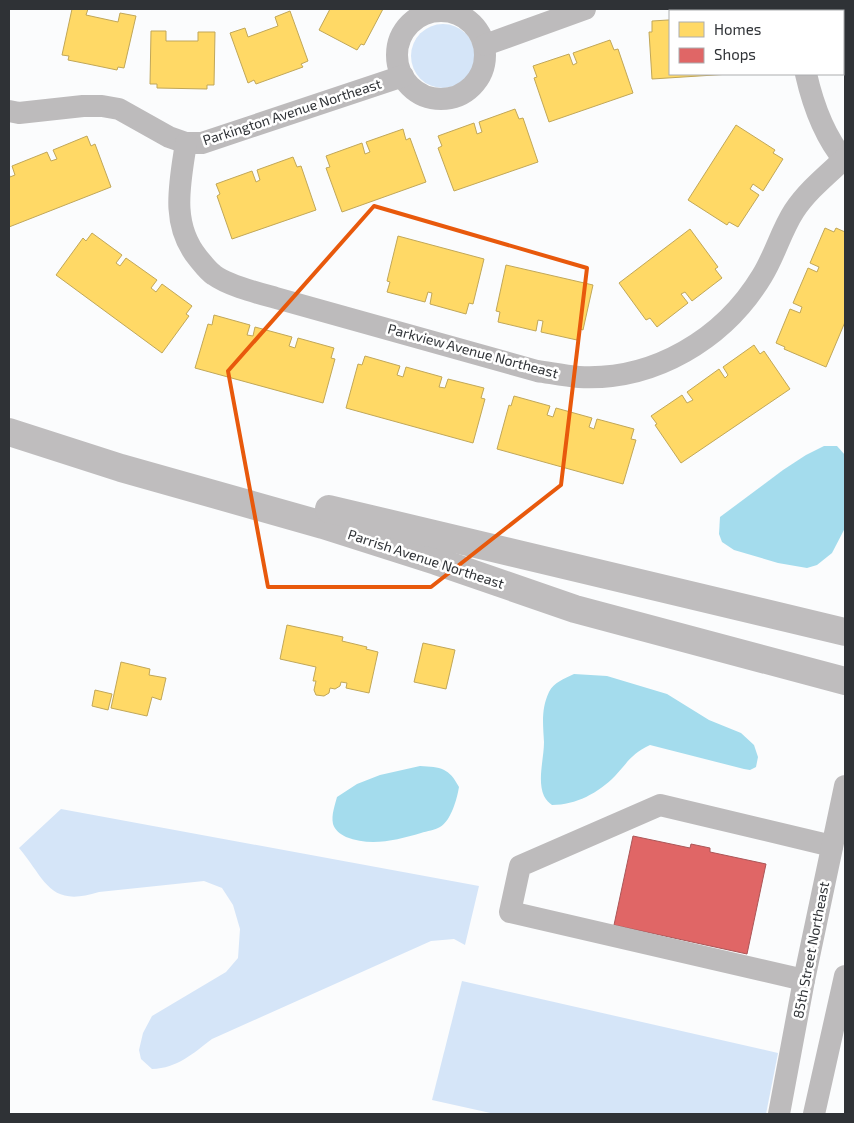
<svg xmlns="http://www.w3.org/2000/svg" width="854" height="1123" viewBox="0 0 854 1123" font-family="'Exo 2',sans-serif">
  <rect width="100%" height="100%" fill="#fbfcfd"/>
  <g fill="#d5e5f8">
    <circle cx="443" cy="56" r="32"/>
    <path d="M61 809 479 886 465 945 454 939 431 941 212 1039C192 1054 178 1068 152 1069L141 1059 139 1050 143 1033 152 1016 226 972 238 958 240 929 233 905 222 888 204 881 99 892C49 908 46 880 19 848Z"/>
    <path d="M462 981 778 1053 766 1114H495L432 1100Z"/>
  </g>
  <g fill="#a4dced">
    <path d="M824 446H837L845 455V528L832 553 817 565 807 568 778 563 734 550 722 542 719 534 720 517 783 470 806 455Z"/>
    <path d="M574 674 607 676 667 694 709 720 741 733 754 745 758 757 756 767 750 770 744 769 650 745C631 754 628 762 615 776 598 793 576 805 552 805 549 803 546 800 544 796 537 780 544 759 544 742 543 724 541 709 549 692 554 682 564 679 574 674Z"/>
    <path d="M420 766C441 767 449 768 459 787 457 799 451 821 440 827 435 830 427 831 421 833 397 840 371 847 346 837 340 834 335 830 333 824 331 815 335 805 337 797L357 784 380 775Z"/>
  </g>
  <g fill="#ffd966" stroke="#c1a758">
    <path d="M72 9H88L86 15 118 22 120 13 136 16 124 68 118 67 117 70 88 64 68 60 69 56 62 55Z"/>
    <path d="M330 9H383L364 45 361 44 357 50 319 30Z"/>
    <path d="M290 11 308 61 301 64 303 67 256 84 254 80 248 83 230 33 245 28 248 37 278 26 275 17Z"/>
    <path d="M668 20H670V74H730L652 79 649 32H652V21Z"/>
    <path d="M151 31H166V41H198V32H215L214 85H207V89L157 88V84H150Z"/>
    <path d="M610 40 614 50 618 49 633 93 549 122 534 78 537 77 533 66 569 54 573 65 577 63 573 53Z"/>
    <path d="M515 109 519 119 523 118 538 162 454 191 438 148 442 146 438 136 474 123 477 134 482 132 479 122Z"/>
    <path d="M736 125 775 150 773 153 783 159 763 191 753 184 750 189 759 195 738 227 729 222 727 225 688 200Z"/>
    <path d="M403 129 406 140 410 138 426 182 342 212 326 168 330 167 326 156 362 143 365 154 370 152 366 142Z"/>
    <path d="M87 136 91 146 95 144 111 187 9 227V173L10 177 15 175 12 166 47 152 51 161 57 159 53 150Z"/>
    <path d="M293 157 297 167 301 166 316 210 232 239 217 196 220 194 216 184 252 171 256 182 260 180 257 170Z"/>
    <path d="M825 228 834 232 836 228 845 232V322L826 367 784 349 785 347 776 343 790 309 800 313 802 307 793 303 808 268 817 272 819 267 810 263Z"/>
    <path d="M690 229 718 267 715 269 722 278 692 301 685 292 681 294 688 303 657 327 650 318 646 320 619 283Z"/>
    <path d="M92 233 122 255 116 263 120 266 126 258 157 280 151 288 156 292 162 284 192 306 186 314 189 316 162 353 56 275 83 238 86 241Z"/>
    <path d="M398 236 484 259 473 304 469 303 466 314 430 304 432 293 428 292 425 302 387 292 390 282 387 281Z"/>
    <path d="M506 265 593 285 583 330 580 329 577 340 541 332 543 321 538 320 536 331 498 322 500 312 496 311Z"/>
    <path d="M214 315 250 325 247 335 253 336 255 327 292 337 289 346 295 348 298 338 334 348 331 358 335 359 323 403 195 368 208 324 212 325Z"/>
    <path d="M754 345 760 354 764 351 790 389 681 463 655 425 657 424 651 416 682 395 687 403 693 400 687 392 719 369 725 378 728 375 723 367Z"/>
    <path d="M365 356 400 366 397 375 403 377 406 367 442 377 439 387 445 388 448 379 484 388 481 398 485 399 473 443 346 408 358 364 362 365Z"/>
    <path d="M514 396 550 406 547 415 553 417 556 408 592 418 589 427 594 429 597 419 634 429 631 439 636 440 623 484 497 449 509 405 511 406Z"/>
    <path d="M287 625 343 637 342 641 367 647 366 649 378 652 369 693 346 688 347 683 341 682 340 686 335 689 330 688 329 693 324 696 316 695 314 690 316 681H313L316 667 280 659Z"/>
    <path d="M423 643 455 650 446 689 414 682Z"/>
    <path d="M121 662 150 669 149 675 166 678 161 700 152 697 147 716 111 708Z"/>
    <path d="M95 690 112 694 108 710 92 706Z"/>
  </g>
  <path fill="#e06666" stroke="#ab5658" d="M633 836 690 848 691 844 710 848V852L766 864 747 954 614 925Z"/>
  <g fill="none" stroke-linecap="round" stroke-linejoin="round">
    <g stroke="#bdbbbc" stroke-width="22">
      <circle cx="441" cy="55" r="44"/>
      <path d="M809 11 810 9"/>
      <path d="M485 45 585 9"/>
      <path d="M806 74C813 105 824 136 845 161"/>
      <path d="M9 111 19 113 83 106H102L119 109 169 137 186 143H202L403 76"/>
      <path d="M186 143C180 183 170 224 198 258 203 264 208 271 214 275 229 286 258 293 276 298L537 371C551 373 565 376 579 377 654 381 724 339 762 276 775 255 781 231 794 211 807 191 827 175 844 159"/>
      <path d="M804 980 510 912 520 866 660 805 832 846"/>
      <path d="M779 1114 804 980 845 786"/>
      <path d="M814 1114 845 976"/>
    </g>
    <g stroke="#bfbdbe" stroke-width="28">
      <path d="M9 432 121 468 323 525 436 561 575 609 845 681"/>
      <path d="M329 509 845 632"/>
    </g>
  </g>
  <path fill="none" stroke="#e8590c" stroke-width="4" stroke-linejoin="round" d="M374 206 587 268 561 485 431 587H268L228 371Z"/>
  <g text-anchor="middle" stroke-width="5" stroke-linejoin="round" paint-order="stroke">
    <g font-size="14" fill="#2f3236" stroke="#fff">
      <text transform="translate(292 112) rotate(-18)" y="5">Parkington Avenue Northeast</text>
      <text transform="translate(473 351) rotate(15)" y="5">Parkview Avenue Northeast</text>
      <text transform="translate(426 559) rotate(18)" y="5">Parrish Avenue Northeast</text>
      <text transform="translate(811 950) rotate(-79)" y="5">85th Street Northeast</text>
    </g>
  </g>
  <rect width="854" height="1123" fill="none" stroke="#2f3236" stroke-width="20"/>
  <rect x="669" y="10" width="175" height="65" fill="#ffffff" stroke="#acadaf"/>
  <rect x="679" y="22" width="25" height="15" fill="#ffd966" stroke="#acadaf"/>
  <text x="714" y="35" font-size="15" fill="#2f3236">Homes</text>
  <rect x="679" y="48" width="25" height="15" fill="#e06666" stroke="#acadaf"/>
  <text x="714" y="60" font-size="15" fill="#2f3236">Shops</text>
</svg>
